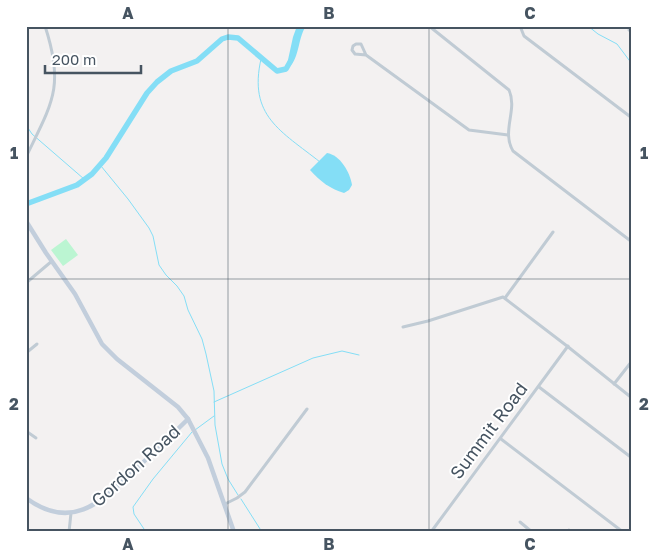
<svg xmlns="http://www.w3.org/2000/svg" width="658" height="558" viewBox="0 0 658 558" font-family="'Golos Text',sans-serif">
  <rect width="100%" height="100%" fill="#f3f1f1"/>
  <path fill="#bbf5d2" d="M66 239 78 255 63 266 51 250Z"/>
  <g fill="#84def6">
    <path d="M297 26H306C297 39 300 62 286 69L293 37Z"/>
    <path d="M327 153C340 155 350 172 352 185L349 190 344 193C330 189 320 181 310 170Z"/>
  </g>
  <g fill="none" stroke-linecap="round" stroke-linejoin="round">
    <g stroke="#84def6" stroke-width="1">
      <path d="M588 26 598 34 617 44 632 64"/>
      <path d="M261 59C248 116 281 131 320 162"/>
      <path d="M26 125 32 134 84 179"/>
      <path d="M101 166 128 199 149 228 153 236 159 265 166 275 177 286 184 296 188 310 202 339 206 354 214 391 215 425 222 464 228 479 238 495"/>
      <path d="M214 402 313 358 342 351 359 355"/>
      <path d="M195 430 214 416"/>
      <path d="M241 499 262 532"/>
      <path d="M146 532 134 514 133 507 153 479 192 432"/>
    </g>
    <path stroke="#84def6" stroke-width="5.5" d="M26 204 77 185 92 174 106 158 147 93 157 82 171 71 197 61 222 39 228 37 238 38 277 71 286 69 290 62"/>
    <g stroke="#c0cbd4" stroke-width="3">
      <path d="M429 26 509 90C518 110 501 131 513 151L632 242"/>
      <path d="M520 26 524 36 632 118"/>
      <path d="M630 26 629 30 632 32"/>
      <path d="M366 55 361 44H356L353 46 352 50 355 54 366 55 469 130 508 135"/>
      <path d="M26 157C52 103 65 87 45 26"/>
      <path d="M26 283 52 261"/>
      <path d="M505 298 553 232"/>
      <path d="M403 327 428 321 503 297 567 346 632 398"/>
      <path d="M26 353 37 344"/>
      <path d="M614 384 632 361"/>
      <path d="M539 387 632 458"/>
      <path d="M26 431 36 438"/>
      <path d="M501 439 623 532"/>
      <path d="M225 504 237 498 245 492 307 409"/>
      <path d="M520 522 532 532"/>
      <path d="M69 532 71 513"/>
      <path d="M431 532 568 346"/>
      <path d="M568 532 569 530"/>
    </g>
    <g stroke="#c2cedc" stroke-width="4.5">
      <path d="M26 221 46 253 75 294 102 344 117 359 178 407 188 419 208 458 234 532"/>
      <path d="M26 498C72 532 101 502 135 470 153 453 171 436 188 419"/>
    </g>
  </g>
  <path fill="none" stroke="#465461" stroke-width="1" stroke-opacity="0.55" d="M228 26V532M429 26V532M26 279H632"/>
  <g text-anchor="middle" stroke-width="4" stroke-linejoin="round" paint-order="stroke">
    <g font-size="18" fill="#465461" stroke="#fff">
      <text transform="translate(489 431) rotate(-53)" y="6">Summit Road</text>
      <text transform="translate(136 466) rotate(-42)" y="6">Gordon Road</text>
    </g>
  </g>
  <rect width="658" height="558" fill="none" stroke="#ffffff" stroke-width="55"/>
  <path d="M45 65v8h96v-8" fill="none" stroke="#465461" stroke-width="2.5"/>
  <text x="52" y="65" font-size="15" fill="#465461" stroke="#ffffff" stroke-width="4" paint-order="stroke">200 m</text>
  <rect x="28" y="28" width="602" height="502" fill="none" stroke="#465461" stroke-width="2"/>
  <g font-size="16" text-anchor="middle" font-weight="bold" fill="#465461">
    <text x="128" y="19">A</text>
    <text x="329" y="19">B</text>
    <text x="530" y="19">C</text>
    <text x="14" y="159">1</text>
    <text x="644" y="159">1</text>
    <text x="14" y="410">2</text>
    <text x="644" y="410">2</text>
    <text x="128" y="550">A</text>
    <text x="329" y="550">B</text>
    <text x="530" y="550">C</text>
  </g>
</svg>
